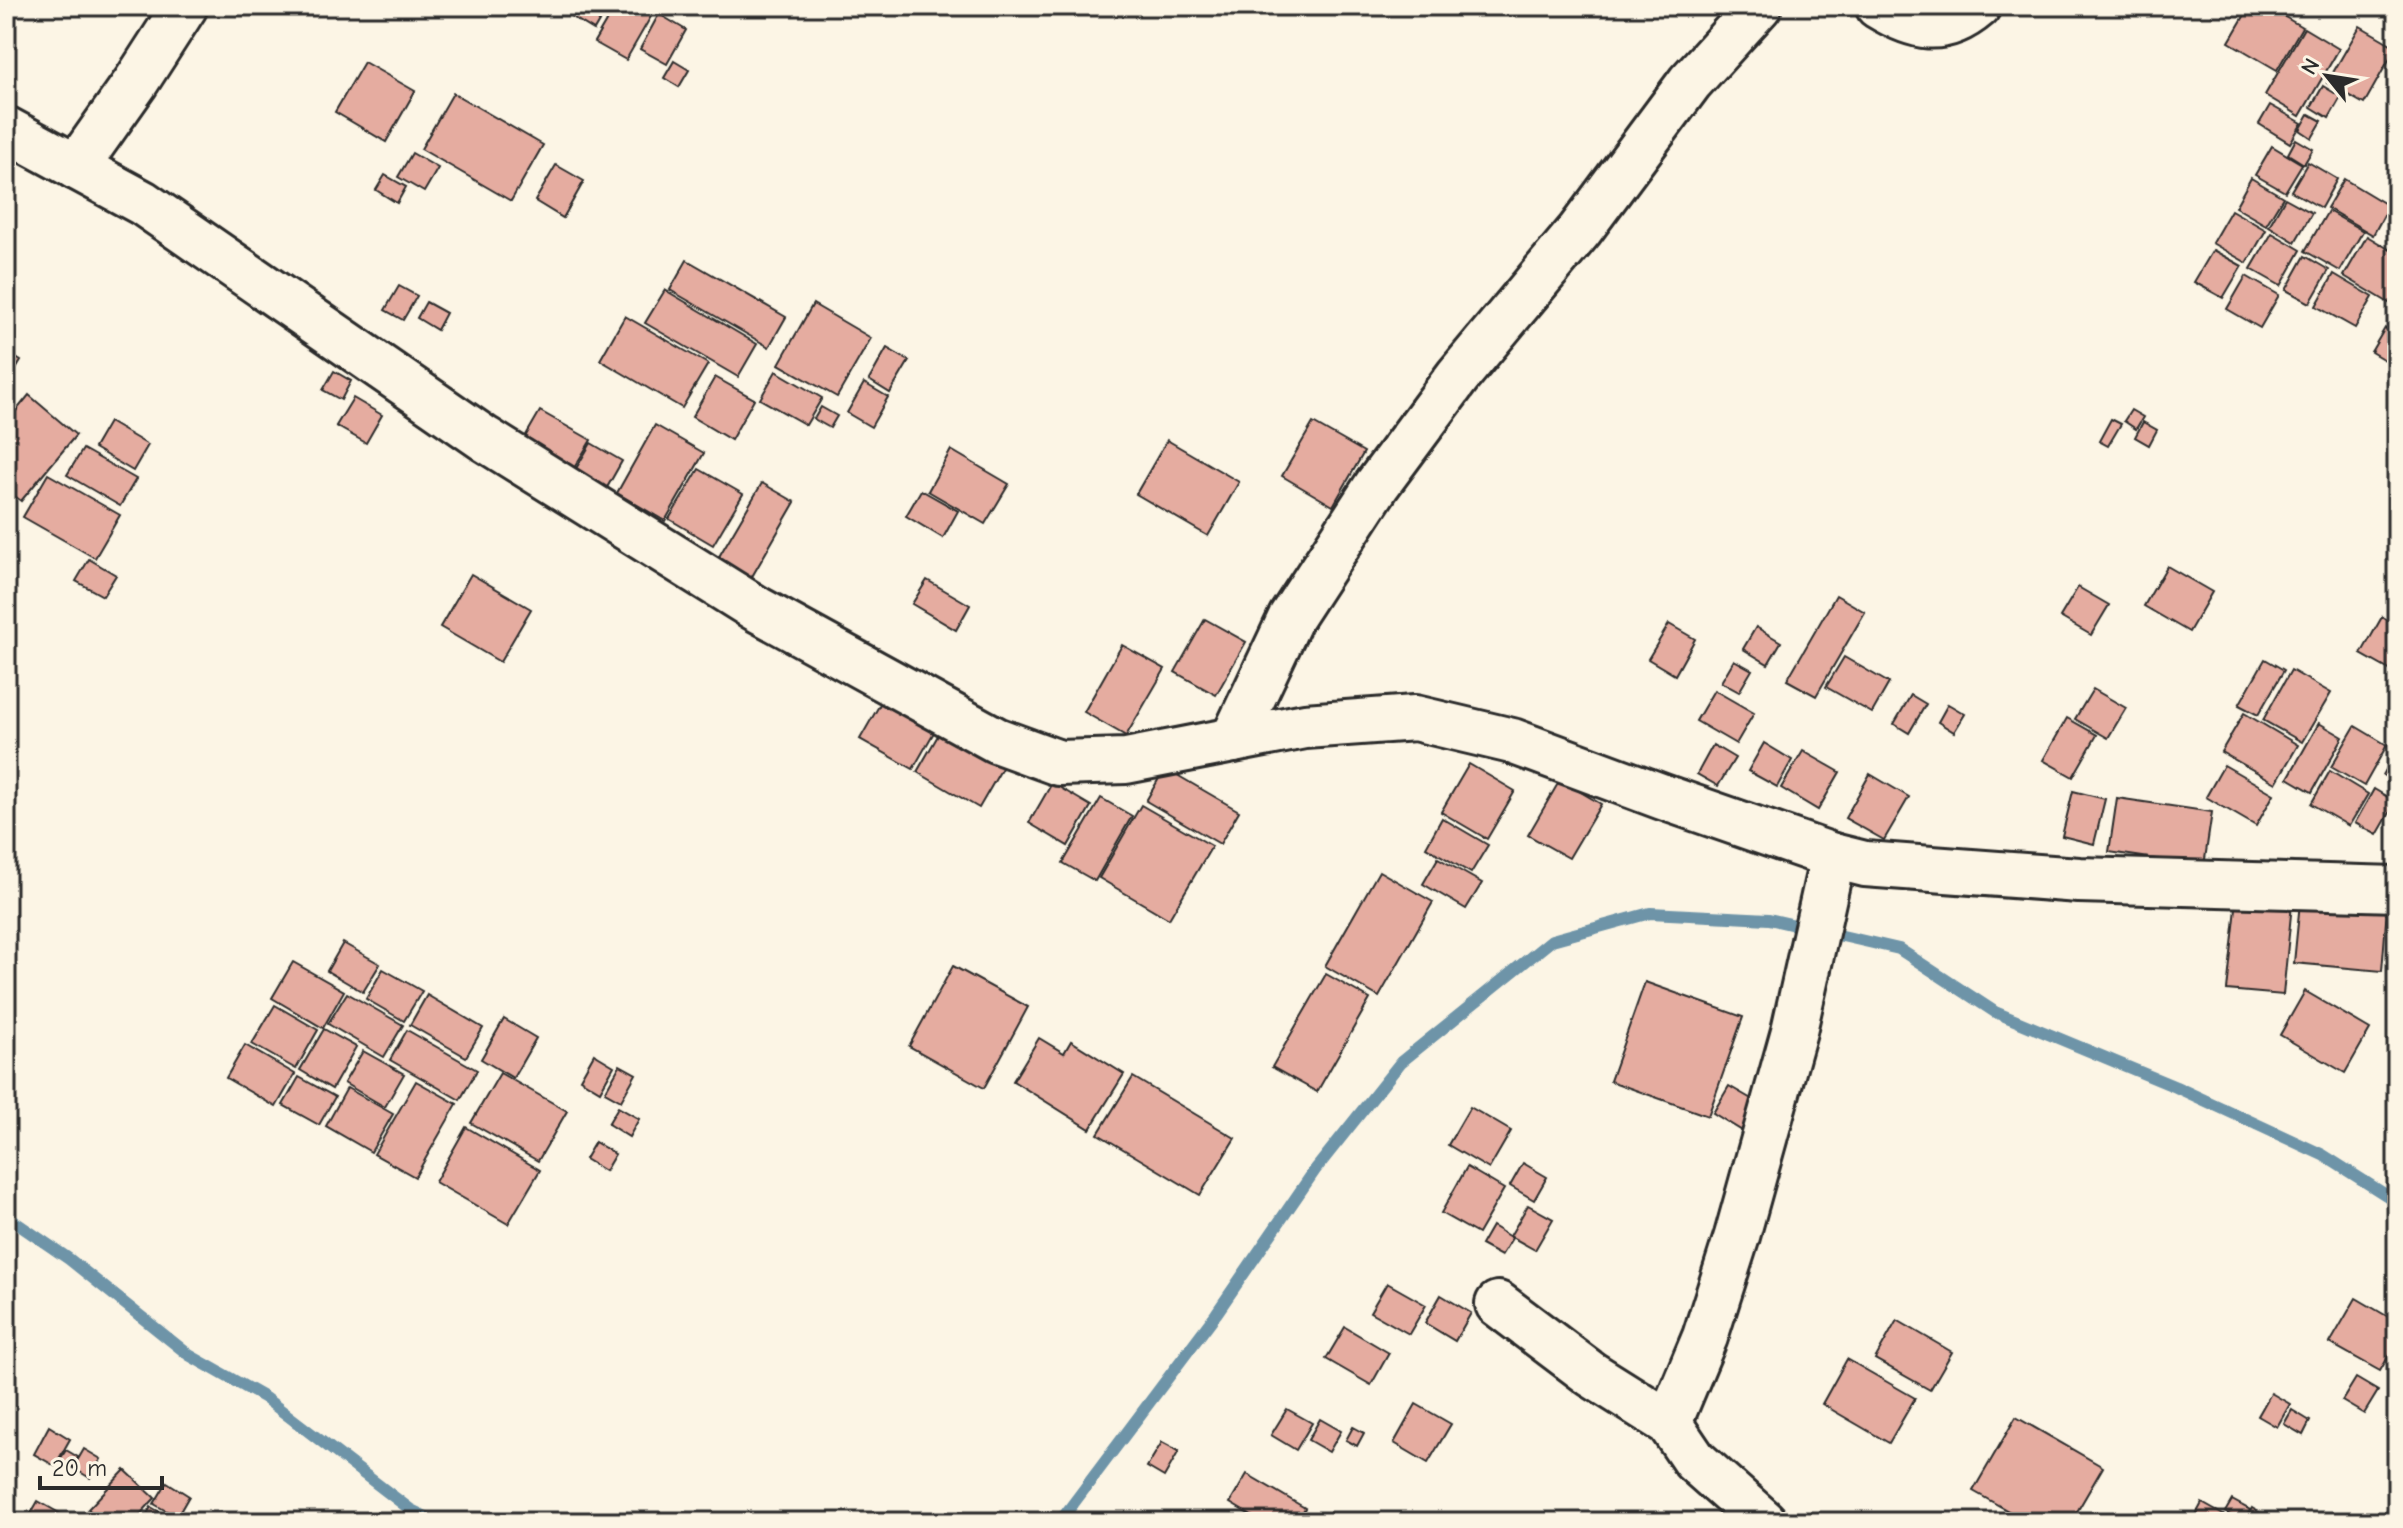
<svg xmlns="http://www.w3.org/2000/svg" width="2403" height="1528" viewBox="0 0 2403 1528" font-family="'Comic Neue',sans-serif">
  <rect width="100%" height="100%" fill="#fcf5e5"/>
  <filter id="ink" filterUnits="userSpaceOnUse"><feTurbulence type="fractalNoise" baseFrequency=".0125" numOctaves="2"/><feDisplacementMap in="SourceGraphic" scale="16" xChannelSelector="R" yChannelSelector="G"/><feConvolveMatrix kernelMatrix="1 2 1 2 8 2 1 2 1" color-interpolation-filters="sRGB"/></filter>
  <g filter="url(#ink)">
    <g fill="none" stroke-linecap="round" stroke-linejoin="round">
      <g stroke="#6e94a8" stroke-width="12">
        <path d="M6 1216 69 1259 189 1355 265 1398 411 1510 436 1522"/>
        <path d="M1052 1522 1064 1516 1216 1314 1315 1170 1401 1062 1552 940 1650 913 1769 919 1899 949 1995 1012 2176 1087 2323 1155 2397 1202"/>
      </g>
    </g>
    <g fill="#e5aca0" stroke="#2b2b2b" stroke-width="2">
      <path d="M554 6H608L594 30Z"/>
      <path d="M615 6H640L653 13 626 60 594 42Z"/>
      <path d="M2250 6H2266L2302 27 2277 70 2229 42Z"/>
      <path d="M659 14 686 30 667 64 640 49Z"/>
      <path d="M2360 26 2396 47 2364 104 2327 83Z"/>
      <path d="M2304 28 2339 49 2300 116 2265 95Z"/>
      <path d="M674 61 689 70 679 87 664 78Z"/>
      <path d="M364 62 415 91 386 142 335 112Z"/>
      <path d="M2323 86 2341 97 2329 118 2311 107Z"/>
      <path d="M453 93 543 145 511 201 421 149Z"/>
      <path d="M2270 105 2302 123 2290 143 2259 124Z"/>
      <path d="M2309 114 2322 121 2312 138 2300 130Z"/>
      <path d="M2296 139 2313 149 2304 164 2288 154Z"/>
      <path d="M2272 146 2302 164 2285 192 2255 175Z"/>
      <path d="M412 153 438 168 424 192 398 177Z"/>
      <path d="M2308 162 2337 179 2321 208 2291 191Z"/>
      <path d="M556 165 584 181 563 218 535 201Z"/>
      <path d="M385 175 406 187 397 203 376 190Z"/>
      <path d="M2251 178 2283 197 2266 225 2235 207Z"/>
      <path d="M2344 179 2389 206 2373 235 2327 208Z"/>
      <path d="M2285 198 2312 213 2295 242 2269 226Z"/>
      <path d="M2231 210 2266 230 2247 263 2212 243Z"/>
      <path d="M2328 211 2363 231 2340 271 2305 251Z"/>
      <path d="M2272 233 2301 250 2281 286 2251 269Z"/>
      <path d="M2367 236 2397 254V301L2394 306 2344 276Z"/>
      <path d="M2213 250 2242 266 2223 298 2194 282Z"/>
      <path d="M2305 256 2329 270 2310 303 2286 290Z"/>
      <path d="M687 260 786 317 769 347 670 290Z"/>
      <path d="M2334 274 2373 297 2355 328 2316 306Z"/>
      <path d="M2246 276 2279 295 2260 328 2227 309Z"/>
      <path d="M399 286 417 296 403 320 385 310Z"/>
      <path d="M665 290 757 344 738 377 645 323Z"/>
      <path d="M426 302 446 313 437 330 417 318Z"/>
      <path d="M813 304 871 338 837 397 779 364Z"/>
      <path d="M625 316 708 364 682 408 600 360Z"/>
      <path d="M2385 328 2397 335V347L2388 362 2371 352Z"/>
      <path d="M887 348 909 361 890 393 869 380Z"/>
      <path d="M6 352 21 361 6 386Z"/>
      <path d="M334 371 351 381 341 400 323 390Z"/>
      <path d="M776 371 822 398 806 425 760 399Z"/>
      <path d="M715 377 754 399 731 440 692 417Z"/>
      <path d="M864 383 888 397 871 427 847 413Z"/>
      <path d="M29 395 76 435 21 501 6 489V423Z"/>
      <path d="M353 398 382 415 366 443 336 426Z"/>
      <path d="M821 407 837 416 830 428 814 419Z"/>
      <path d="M2131 410 2143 417 2136 429 2124 421Z"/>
      <path d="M540 411 591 440 571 473 521 444Z"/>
      <path d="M2111 419 2121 424 2108 446 2099 441Z"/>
      <path d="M109 422 148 445 133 471 94 448Z"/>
      <path d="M2143 422 2157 430 2149 445 2135 437Z"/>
      <path d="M1313 423 1364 452 1333 506 1282 476Z"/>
      <path d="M655 425 704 453 665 521 617 493Z"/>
      <path d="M1167 440 1239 482 1208 536 1136 494Z"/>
      <path d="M591 443 622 461 605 491 574 472Z"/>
      <path d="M83 449 136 479 120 506 67 475Z"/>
      <path d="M951 450 1009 484 985 524 928 491Z"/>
      <path d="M699 469 743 494 713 545 669 519Z"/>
      <path d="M48 474 120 515 95 558 23 517Z"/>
      <path d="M762 483 795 502 750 580 717 560Z"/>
      <path d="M921 490 958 511 943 538 906 516Z"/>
      <path d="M89 559 116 575 103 596 76 581Z"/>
      <path d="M2167 566 2212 592 2189 632 2144 606Z"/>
      <path d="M471 574 531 609 500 662 440 627Z"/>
      <path d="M927 580 970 605 956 630 912 604Z"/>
      <path d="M2078 587 2109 605 2091 635 2060 617Z"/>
      <path d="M1836 595 1865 612 1816 696 1787 680Z"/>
      <path d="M2382 617 2397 626V665L2393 672 2361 654Z"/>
      <path d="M1205 619 1246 642 1216 695 1175 672Z"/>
      <path d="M1669 624 1695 639 1675 675 1648 659Z"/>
      <path d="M1756 627 1781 642 1768 664 1743 649Z"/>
      <path d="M1122 645 1165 669 1126 736 1084 712Z"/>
      <path d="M1844 657 1889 683 1872 713 1826 687Z"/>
      <path d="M2265 659 2284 670 2258 715 2239 705Z"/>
      <path d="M1734 660 1752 670 1739 692 1721 682Z"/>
      <path d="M2291 670 2331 693 2302 742 2263 720Z"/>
      <path d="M2093 689 2126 708 2108 738 2075 719Z"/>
      <path d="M1714 690 1754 713 1736 744 1696 721Z"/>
      <path d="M1911 695 1926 704 1909 733 1894 724Z"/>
      <path d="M884 697 937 727 913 769 860 739Z"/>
      <path d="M1948 704 1965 714 1954 732 1938 722Z"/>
      <path d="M2244 713 2298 745 2276 783 2221 752Z"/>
      <path d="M2067 718 2097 735 2073 777 2043 760Z"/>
      <path d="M2319 723 2343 737 2312 792 2288 778Z"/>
      <path d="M944 725 1006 761 979 808 917 772Z"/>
      <path d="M2355 726 2387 745 2364 786 2331 767Z"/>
      <path d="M1764 743 1792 760 1777 787 1748 771Z"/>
      <path d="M1713 745 1735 758 1718 786 1697 774Z"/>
      <path d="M2397 750V783L2383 775Z"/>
      <path d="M1803 751 1840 772 1818 810 1781 788Z"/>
      <path d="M1469 764 1515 791 1487 839 1441 812Z"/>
      <path d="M2224 765 2274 794 2256 826 2206 797Z"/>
      <path d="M1165 768 1239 811 1220 844 1146 801Z"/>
      <path d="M2330 771 2368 794 2349 826 2311 804Z"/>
      <path d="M1870 774 1909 797 1884 840 1845 818Z"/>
      <path d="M1560 780 1601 804 1569 858 1528 835Z"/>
      <path d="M1052 783 1091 806 1068 846 1029 823Z"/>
      <path d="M2374 789 2396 802 2377 835 2355 823Z"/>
      <path d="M2073 791 2105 799 2094 844 2062 836Z"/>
      <path d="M1101 798 1132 816 1095 881 1063 863Z"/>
      <path d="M2117 798 2212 812 2204 866 2109 852Z"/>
      <path d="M1141 805 1212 846 1169 919 1099 878Z"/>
      <path d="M1442 818 1488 845 1471 873 1426 847Z"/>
      <path d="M1438 858 1482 883 1466 909 1423 884Z"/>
      <path d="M1379 871 1433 902 1379 997 1325 966Z"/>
      <path d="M2237 899 2292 904 2283 995 2227 990Z"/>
      <path d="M2300 902 2387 909 2382 971 2294 963Z"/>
      <path d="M2393 907H2397V966L2388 965Z"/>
      <path d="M343 943 380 964 363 992 327 971Z"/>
      <path d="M293 962 344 991 323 1028 272 998Z"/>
      <path d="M953 966 1028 1007 984 1088 909 1046Z"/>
      <path d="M383 969 422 991 404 1021 366 999Z"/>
      <path d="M1326 974 1370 999 1317 1092 1272 1067Z"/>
      <path d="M1645 982 1743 1017 1708 1116 1610 1081Z"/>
      <path d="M2305 991 2370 1029 2345 1073 2280 1035Z"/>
      <path d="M347 993 403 1025 384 1057 328 1024Z"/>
      <path d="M427 995 483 1028 466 1057 410 1025Z"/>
      <path d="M275 1005 318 1030 296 1069 252 1044Z"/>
      <path d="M504 1019 536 1038 513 1078 481 1059Z"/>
      <path d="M324 1029 356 1047 332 1089 300 1070Z"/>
      <path d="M407 1030 477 1070 460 1100 390 1060Z"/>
      <path d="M1039 1038 1064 1053 1071 1041 1124 1074 1090 1129 1013 1081Z"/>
      <path d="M245 1045 295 1074 276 1107 226 1078Z"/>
      <path d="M363 1051 404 1074 385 1107 344 1083Z"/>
      <path d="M594 1054 614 1066 600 1091 580 1079Z"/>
      <path d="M620 1065 636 1074 621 1101 605 1092Z"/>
      <path d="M500 1073 567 1111 538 1161 471 1123Z"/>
      <path d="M299 1077 335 1097 319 1125 283 1105Z"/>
      <path d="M1133 1077 1235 1138 1200 1195 1098 1134Z"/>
      <path d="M416 1081 457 1104 415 1177 374 1154Z"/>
      <path d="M1729 1086 1760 1104 1744 1132 1713 1113Z"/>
      <path d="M347 1088 393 1114 371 1152 326 1126Z"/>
      <path d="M618 1107 639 1119 629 1137 608 1124Z"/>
      <path d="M1470 1107 1511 1131 1489 1169 1448 1145Z"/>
      <path d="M466 1127 540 1170 508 1224 435 1182Z"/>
      <path d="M595 1142 615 1154 605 1171 585 1159Z"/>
      <path d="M1523 1163 1547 1177 1534 1200 1510 1186Z"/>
      <path d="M1467 1167 1504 1189 1478 1234 1441 1213Z"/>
      <path d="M1528 1205 1553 1219 1535 1250 1510 1236Z"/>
      <path d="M1492 1226 1512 1238 1501 1256 1481 1245Z"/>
      <path d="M1387 1283 1426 1305 1409 1334 1370 1312Z"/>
      <path d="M1441 1295 1471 1313 1455 1341 1425 1323Z"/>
      <path d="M2356 1298 2397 1322V1342L2380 1371 2330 1343Z"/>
      <path d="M1897 1320 1952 1352 1930 1390 1875 1359Z"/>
      <path d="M1345 1327 1389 1353 1371 1385 1326 1359Z"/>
      <path d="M1847 1359 1915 1398 1889 1443 1822 1404Z"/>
      <path d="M2356 1378 2378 1391 2364 1414 2342 1401Z"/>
      <path d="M2271 1393 2290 1404 2277 1427 2258 1416Z"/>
      <path d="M1416 1404 1451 1424 1428 1463 1394 1443Z"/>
      <path d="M1287 1409 1312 1423 1296 1450 1271 1435Z"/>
      <path d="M2292 1410 2310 1421 2303 1435 2284 1424Z"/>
      <path d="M2016 1417 2103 1467 2071 1522H2028L1973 1491Z"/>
      <path d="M1320 1419 1341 1431 1329 1452 1308 1440Z"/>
      <path d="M49 1426 70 1439 55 1466 34 1454Z"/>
      <path d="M1353 1427 1364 1433 1357 1446 1346 1440Z"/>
      <path d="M1162 1442 1179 1451 1164 1477 1147 1467Z"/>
      <path d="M84 1449 101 1459 90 1478 73 1468Z"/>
      <path d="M66 1450 78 1457 72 1468 59 1461Z"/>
      <path d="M125 1470 155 1498 133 1522H102L88 1509Z"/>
      <path d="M1247 1474 1305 1508 1297 1522H1262L1230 1503Z"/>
      <path d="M167 1482 189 1496 177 1517 154 1504Z"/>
      <path d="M2232 1500 2250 1510 2243 1522 2225 1512Z"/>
      <path d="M38 1501 75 1522H26Z"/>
      <path d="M2202 1503 2227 1517 2224 1522H2201L2194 1518Z"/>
      <path d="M151 1507 177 1522H142Z"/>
      <path d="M2252 1508 2269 1518 2266 1522H2244Z"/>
    </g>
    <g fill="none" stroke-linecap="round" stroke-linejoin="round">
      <defs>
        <g id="minor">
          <path d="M1878 6C1914 28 1943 36 1978 6"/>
          <path d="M6 129 143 203 485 439 757 609 996 740 1059 763 1126 761 1305 726 1415 718 1512 741 1663 797 1833 856 1865 864 2079 880 2397 889"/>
          <path d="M76 167 136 82 185 6"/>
          <path d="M1233 740 1291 617 1377 485 1458 376 1580 230 1690 82 1759 6"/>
          <path d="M1498 1304 1591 1374 1669 1423 1694 1460 1764 1522"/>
          <path d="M1669 1423 1705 1337 1737 1236 1794 1031 1833 856"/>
        </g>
      </defs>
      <use href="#minor" stroke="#2b2b2b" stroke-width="50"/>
      <use href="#minor" stroke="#fcf5e5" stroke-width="44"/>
    </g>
  </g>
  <rect width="2403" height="1528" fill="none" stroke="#fcf5e5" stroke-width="32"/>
  <rect x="16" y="16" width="2371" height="1496" fill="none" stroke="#2b2b2b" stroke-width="3" filter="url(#ink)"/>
  <g transform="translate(2327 76) rotate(300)" stroke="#fcf5e5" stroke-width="6" paint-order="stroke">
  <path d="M0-6L14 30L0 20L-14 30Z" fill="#2b2b2b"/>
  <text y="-12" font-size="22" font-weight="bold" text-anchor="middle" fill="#2b2b2b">N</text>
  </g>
  <path d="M40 1476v12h122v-12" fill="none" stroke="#2b2b2b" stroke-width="4"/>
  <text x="52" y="1476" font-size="24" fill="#2b2b2b" stroke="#fcf5e5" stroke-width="6" paint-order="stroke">20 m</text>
</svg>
